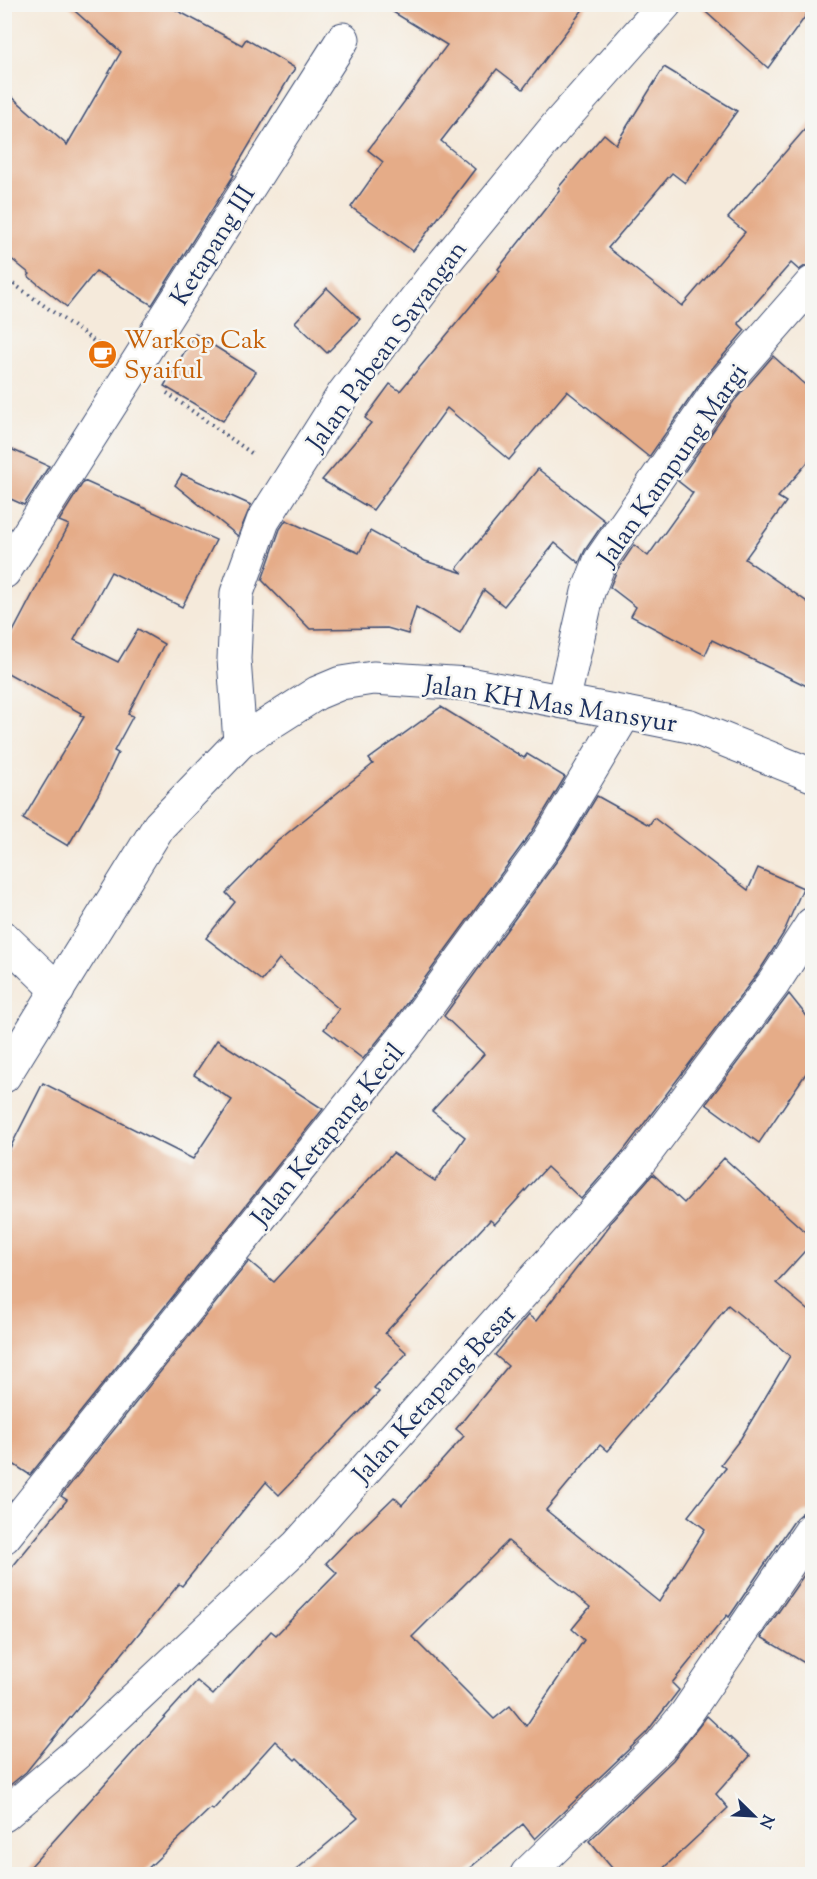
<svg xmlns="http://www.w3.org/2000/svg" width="817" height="1879" viewBox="0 0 817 1879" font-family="'Sorts Mill Goudy',serif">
  <rect width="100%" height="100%" fill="#f6f6f2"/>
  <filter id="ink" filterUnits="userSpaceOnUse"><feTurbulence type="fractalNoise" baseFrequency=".0167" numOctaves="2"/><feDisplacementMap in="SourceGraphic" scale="12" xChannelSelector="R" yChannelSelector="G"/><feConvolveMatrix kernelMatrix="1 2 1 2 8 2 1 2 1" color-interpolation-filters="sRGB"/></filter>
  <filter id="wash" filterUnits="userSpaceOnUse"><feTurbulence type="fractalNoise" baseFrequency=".008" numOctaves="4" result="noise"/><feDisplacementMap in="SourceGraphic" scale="24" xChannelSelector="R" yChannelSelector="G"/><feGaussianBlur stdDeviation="1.35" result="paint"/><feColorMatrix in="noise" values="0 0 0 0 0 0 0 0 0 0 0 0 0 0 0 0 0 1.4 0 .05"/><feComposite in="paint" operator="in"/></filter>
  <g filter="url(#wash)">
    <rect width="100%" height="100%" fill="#f5eadb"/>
    <g id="blocks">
      <g fill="#e5ac88" fill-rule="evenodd">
        <path d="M67 4H165L242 45 246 39 295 68 232 174 234 175 152 305 96 271 67 307 28 276 30 274 4 253V90L67 145 121 52Z"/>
        <path d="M380 4H587L523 89 497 69 441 141 475 169 413 251 351 207 383 162 368 150 447 45Z"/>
        <path d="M697 4H813V6L768 68Z"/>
        <path d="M664 67 737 111 685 183 672 173 608 248 682 306 745 232 728 218 813 120V265L805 266 799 270 791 263 738 323 745 330 704 378 649 457 567 391 509 460 447 408 373 510 322 480 371 423 365 418 390 384 400 391 500 271 498 269 560 190 558 188 604 134 616 144Z"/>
        <path d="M327 288 360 319 327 353 295 322Z"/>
        <path d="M195 334 256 372 223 421 164 386Z"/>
        <path d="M773 356 813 392V456L778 497 786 502 745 559 813 606V689L712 640 705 655 631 616 636 607 610 587 617 570 634 545 648 556 693 493 678 481 734 401Z"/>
        <path d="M4 446 49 466 24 505 4 496Z"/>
        <path d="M538 469 605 521 585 550 579 563 555 543 504 606 484 590 460 633 416 607 408 634 387 628 310 629 262 580 280 529 286 520 359 553 370 531 425 561 463 573 457 568Z"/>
        <path d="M182 474 251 505 238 536 175 485Z"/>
        <path d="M84 481 216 540 182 607 111 572 74 640 118 662 138 629 164 644 128 714 133 716 114 751 118 753 98 795 68 846 23 819 84 717 80 715 81 713 4 671V649L69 525 59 521Z"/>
        <path d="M441 707 524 758 527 754 565 777 533 830 392 1023 363 1059 324 1029 339 1009 279 959 262 981 206 938 235 902 226 893 274 844 373 764 369 759Z"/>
        <path d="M597 796 649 825 654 818 748 890 758 868 803 888 783 934 758 973 624 1150 581 1199 547 1167 495 1224 490 1220 385 1333 407 1353 374 1388 379 1392 279 1495 266 1482 182 1586 179 1584 26 1772 4 1790V1577L67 1500 61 1496 249 1261 274 1282 393 1153 435 1181 465 1137 432 1111 484 1054 444 1016 564 851Z"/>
        <path d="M789 994 813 1024V1063L759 1143 706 1104Z"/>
        <path d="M217 1040 323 1109 30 1475 4 1458V1160L43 1083 193 1159 232 1100 194 1075Z"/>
        <path d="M724 1158 813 1239V1242L776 1283 813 1314V1510L803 1512 796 1518 729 1617 727 1615 672 1683 679 1690 646 1733 535 1839 523 1824 461 1875H290L358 1818 297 1758 295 1760 275 1741 213 1810 211 1808 141 1875H23L197 1681 213 1695 271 1631 276 1635 337 1573 326 1563 357 1531 358 1532 394 1497 402 1505 464 1436 456 1429 508 1366 495 1355 528 1315 536 1321 610 1225 609 1224 653 1174 684 1203ZM728 1305 790 1356 741 1438 721 1464 726 1468 688 1516 705 1529 659 1602 546 1510 600 1445 607 1451 690 1354ZM508 1541 590 1607 572 1629 584 1640 526 1726 510 1706 494 1719 412 1637Z"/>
        <path d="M813 1562V1668L761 1637Z"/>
        <path d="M707 1716 750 1756 716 1794 728 1808 656 1875H618L589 1841 673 1760Z"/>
      </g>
    </g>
  </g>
  <g filter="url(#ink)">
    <use href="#blocks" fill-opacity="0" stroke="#3c4b71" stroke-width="1.5"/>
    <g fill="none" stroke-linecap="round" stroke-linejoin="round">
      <defs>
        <g id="minor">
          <path d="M4 572 343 39"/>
          <path d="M563 702 588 592 600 561 719 389 812 283"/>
          <path d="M240 742 234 659 237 593 263 521 344 393 431 279 555 128 665 4"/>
          <path d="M4 938 58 990"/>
          <path d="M4 1076 159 826 240 742 317 693 341 683 373 678 468 684 625 713 690 726 812 775"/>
          <path d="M4 1537 407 1034 549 840 625 713"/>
          <path d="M4 1815 78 1752 298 1545 639 1162 773 984 812 924"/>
          <path d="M527 1874 660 1746 686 1714 812 1529"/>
        </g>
      </defs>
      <use href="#minor" stroke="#3c4b71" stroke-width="35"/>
      <g stroke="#3c4b71" stroke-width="4" stroke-dasharray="1.5 4.5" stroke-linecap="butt">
        <path d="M4 277 98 344"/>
        <path d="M167 393 254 455"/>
      </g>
      <use href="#minor" stroke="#fff" stroke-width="33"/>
    </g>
  </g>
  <defs>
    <symbol id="cafe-disc" viewBox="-11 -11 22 22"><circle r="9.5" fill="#e8710a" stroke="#f6f6f2"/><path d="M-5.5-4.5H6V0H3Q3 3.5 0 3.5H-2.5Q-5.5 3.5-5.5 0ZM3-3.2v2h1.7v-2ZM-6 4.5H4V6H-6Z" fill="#fff"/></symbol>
  </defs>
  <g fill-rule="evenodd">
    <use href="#cafe-disc" x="86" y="338" width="33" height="33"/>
  </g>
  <g text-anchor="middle" stroke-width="5" stroke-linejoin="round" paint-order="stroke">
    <g font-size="26" fill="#1b2f5e" stroke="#f6f6f2">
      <text transform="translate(212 245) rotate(-58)" y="9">Ketapang III</text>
      <text transform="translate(386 345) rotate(-54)" y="9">Jalan Pabean Sayangan</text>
      <text transform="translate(672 464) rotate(-55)" y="9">Jalan Kampung Margi</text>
      <text transform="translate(551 703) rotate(9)" y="9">Jalan KH Mas Mansyur</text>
      <text transform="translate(327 1134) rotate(-51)" y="9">Jalan Ketapang Kecil</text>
      <text transform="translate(434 1393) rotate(-48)" y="9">Jalan Ketapang Besar</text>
    </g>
    <g font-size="26" fill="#c56008" stroke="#f6f6f2" text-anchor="start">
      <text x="124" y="348">Warkop Cak<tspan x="124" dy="30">Syaiful</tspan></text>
    </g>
  </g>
  <rect width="817" height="1879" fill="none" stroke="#f6f6f2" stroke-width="24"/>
  <g transform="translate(754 1816) rotate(114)" stroke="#f6f6f2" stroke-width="4.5" paint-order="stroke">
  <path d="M0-4.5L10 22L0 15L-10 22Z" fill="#1b2f5e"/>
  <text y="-9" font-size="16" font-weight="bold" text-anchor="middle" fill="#1b2f5e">N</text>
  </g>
</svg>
